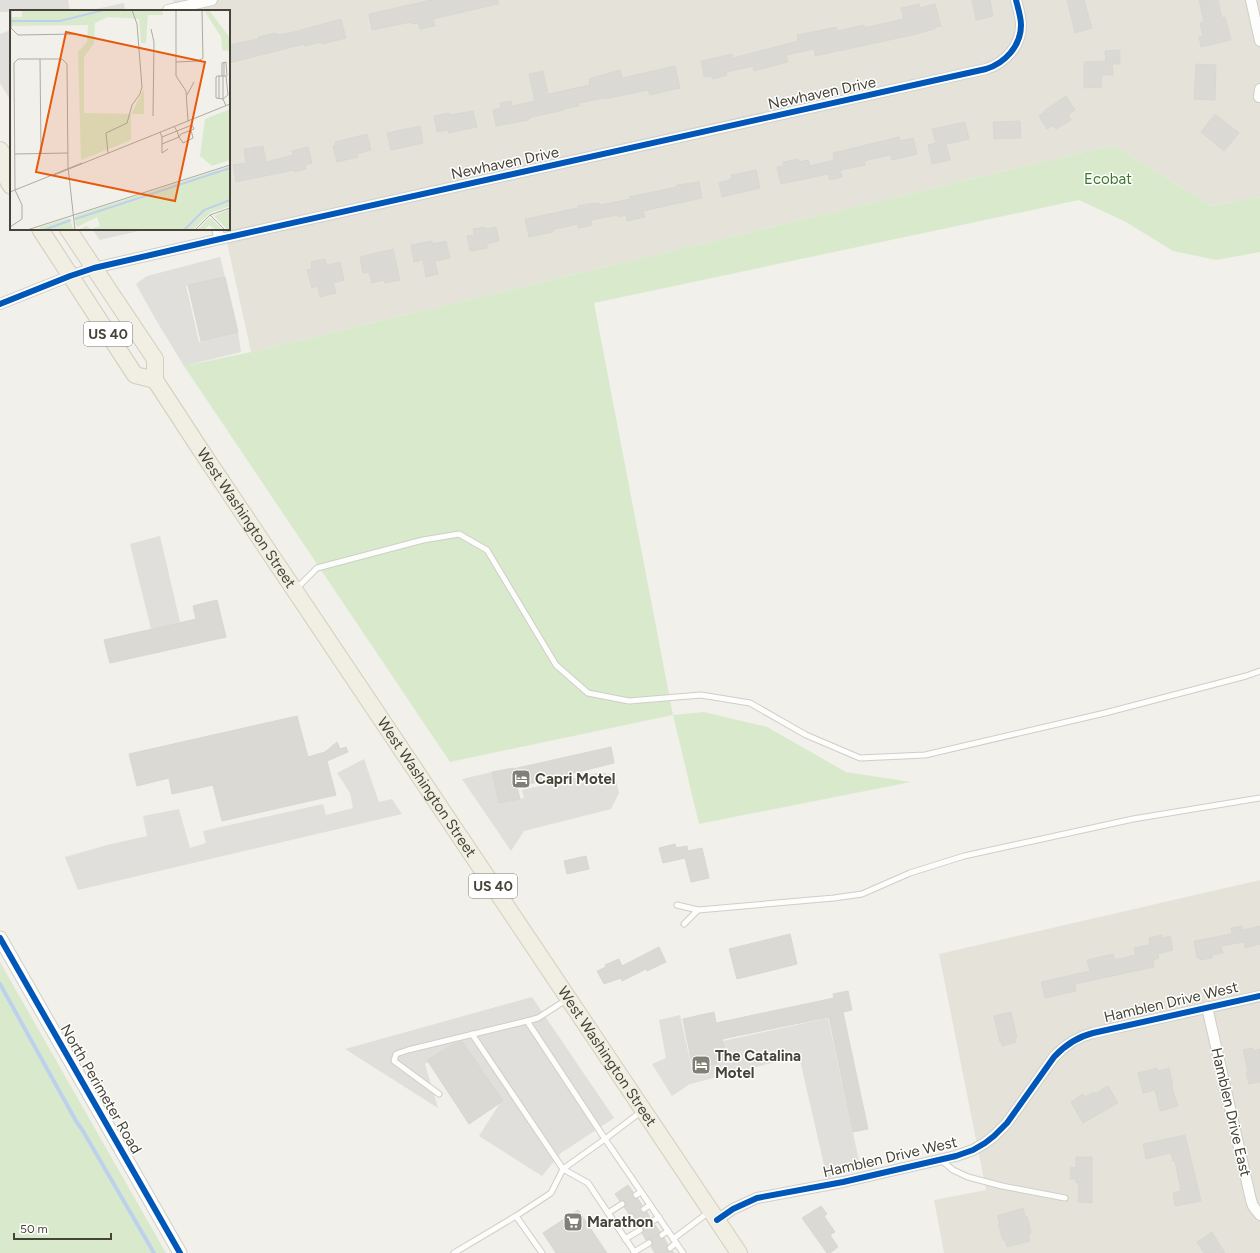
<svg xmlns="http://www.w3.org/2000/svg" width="1260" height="1253" viewBox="0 0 1260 1253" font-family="Figtree,sans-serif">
  <rect width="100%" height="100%" fill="#f1f0eb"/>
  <g fill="#e5e3d9">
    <path d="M173 0H1260V197L1212 206 1113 145 251 352 224 229H229V11H176Z"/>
    <path d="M1260 880V1253H944L934 1200 986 1190 939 954Z"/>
  </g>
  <g fill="#d9eacc">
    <path d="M1113 145 1212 206 1260 197V252L1216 260 1173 251 1126 222 1079 200 594 303 673 715 704 712 767 727 846 772 911 782 699 824 673 715 450 762 184 366 251 352Z"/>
    <path d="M0 962 166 1253H0Z"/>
  </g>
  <g fill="#e0dfdb">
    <path d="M0 0H68L70 11 0 12Z"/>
    <path d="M124 3 125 11H86Z"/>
    <path d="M11 30V101L0 83V34Z"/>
    <path d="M92 229H147L100 240Z"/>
    <path d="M220 257 225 277 186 286 199 342 238 332 241 352 184 366 156 320 136 284 147 276Z"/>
    <path d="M160 536 180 622 151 629 130 544Z"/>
    <path d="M364 759 379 802 392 799 402 814 78 890 65 857 107 845 147 836 143 816 179 809 190 848 206 843 203 831 323 804 326 815 353 808 350 793 337 773Z"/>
    <path d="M492 772 499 803 524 798 522 790 601 772 608 774 614 773 619 793 611 809 524 831 511 851 462 779Z"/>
    <path d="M532 997 614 1118 561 1153 542 1176 479 1136 500 1103 487 1077 461 1039 425 1064 438 1108 345 1049Z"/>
    <path d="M680 1015 692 1069 726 1062 723 1041 828 1018 861 1170 827 1178 799 1056 690 1084 672 1096 652 1064 666 1058 659 1020Z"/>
  </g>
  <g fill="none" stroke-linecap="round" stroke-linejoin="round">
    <path stroke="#bed1ec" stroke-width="4" d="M0 984 76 1121 83 1131 154 1253"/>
  </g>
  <g fill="#dad9d3" stroke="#d9d7d1">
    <path d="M431 0H498V4L433 19 435 26 420 29 418 23 412 24 411 22 372 30 369 14Z"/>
    <path d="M972 0H990L993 16 976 20Z"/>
    <path d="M1067 0H1084L1092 28 1075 33Z"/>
    <path d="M1199 0H1218L1222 18 1225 17 1231 40 1201 47 1199 37 1203 36 1200 23 1204 22Z"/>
    <path d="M919 4 920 8 935 4 941 26 935 27V29L908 36 815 56 814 49 786 55 788 62 754 71 753 66 726 72 727 75 713 79 712 76 704 77 701 61 732 54 733 58 798 41 797 35 836 27 837 31 864 25V28L904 19 901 8Z"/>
    <path d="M341 19 346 38 322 44V42L305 46 304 44 229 63V45L258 39V37L276 33 277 35 290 33Z"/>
    <path d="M1120 50V64H1112L1113 75H1101L1102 87 1084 88V62L1106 61 1105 51Z"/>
    <path d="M1196 64 1216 65 1215 100 1194 99Z"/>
    <path d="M675 66 680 88 650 95 648 90 605 99V98L578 103 579 106 564 109V110L528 118 529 120 496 126 493 110 501 108 500 103 511 101 512 106 535 101 529 74 543 71 548 94 590 85 589 79 620 70 622 78Z"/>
    <path d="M1066 96 1075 110 1068 115 1071 120 1056 129 1053 125 1047 129 1039 116 1045 112 1044 111Z"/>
    <path d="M473 111 477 127 449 133 448 130 437 132 434 116 449 113 450 115Z"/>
    <path d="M1215 114 1239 133 1224 151 1201 132Z"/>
    <path d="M1020 121 1021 138 994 139 993 122Z"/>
    <path d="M965 122 969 139 946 144 950 160 932 164 928 145 936 143 932 129Z"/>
    <path d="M420 126 423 143 391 150 387 133Z"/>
    <path d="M367 134 371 150 357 154 358 157 337 162 333 146 336 145 335 142Z"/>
    <path d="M899 137 900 141 913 138 917 154 892 160 890 155 864 161 865 165 840 170 842 177 830 180 828 174 781 184 777 167 784 166 783 162 798 159 799 162 808 160 810 166 834 160 833 153Z"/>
    <path d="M263 146 266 162 293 155 292 151 308 147 312 163 305 165 306 169 294 172V170L236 182 233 165 246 163 244 149Z"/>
    <path d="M756 170 760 188 722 197 719 183 732 179 731 175Z"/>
    <path d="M699 182 702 198 643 211 645 217 627 221 626 215 618 217V215L591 220 592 225 578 228 577 224 552 230 553 232 529 237 525 219 578 208V206L588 204 599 203 600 205 630 199 629 197 677 187V185Z"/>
    <path d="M485 227V229L496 227 499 241 487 244V248L470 251 467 236 474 235 473 229Z"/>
    <path d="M432 241V244L446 241 450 258 435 261 438 274 426 277 423 260 414 262 411 245Z"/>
    <path d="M393 249 400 280 385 283 384 280 372 283 369 272 363 273 360 257Z"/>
    <path d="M325 259 327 265 340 262 344 280 333 283 336 293 320 297 318 286 312 288 307 270 312 269 311 262Z"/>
    <path d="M225 277 238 332 201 341 188 285Z"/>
    <path d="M217 600 226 637 110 663 104 640 196 619 193 606Z"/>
    <path d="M297 716 308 757 325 752 337 742 340 749 346 747 348 752 327 761 336 795 222 821 213 785 172 794 169 778 137 786 129 754Z"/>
    <path d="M611 747 614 763 517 787 520 799 499 803 492 772 513 768V769Z"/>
    <path d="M675 844 676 848 687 846 688 851 702 848 709 878 691 882 685 858 663 863 659 848Z"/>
    <path d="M586 856 589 869 567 874 564 861Z"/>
    <path d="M1242 926 1243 930 1260 926V944L1245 948 1244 942 1221 946 1223 953 1212 955V958L1200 960V958H1197L1194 941 1232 934 1231 928Z"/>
    <path d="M790 934 797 964 737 979 729 949Z"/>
    <path d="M1162 935V938L1170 936 1173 950 1158 954 1159 958 1153 960 1154 967 1075 984 1076 991 1045 998 1041 982 1090 971 1087 960 1113 954 1115 960 1136 955 1134 948 1150 945 1149 938Z"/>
    <path d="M659 947 666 962 647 971 646 969 622 981 621 978 604 984 597 971 606 967 605 965 619 959 622 966Z"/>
    <path d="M848 991 852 1010 843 1012 868 1129 853 1132 829 1017 722 1039 727 1061 693 1069 683 1019 714 1012 716 1023 834 998 833 994Z"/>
    <path d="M1011 1012 1017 1038H1015L1016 1042 1002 1046 1001 1041 1000 1042 994 1016Z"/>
    <path d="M462 1041 503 1101 469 1124 427 1060 456 1043Z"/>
    <path d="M1253 1048V1051L1260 1049V1082L1249 1084 1246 1072H1248L1243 1050Z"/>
    <path d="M1157 1068 1158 1071 1169 1068 1173 1086 1172 1087 1178 1106 1160 1111 1155 1090 1143 1093 1138 1073Z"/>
    <path d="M1108 1086 1118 1103 1083 1123 1071 1102 1083 1094 1085 1097 1094 1092 1095 1094Z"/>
    <path d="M1185 1135 1201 1201 1175 1206 1173 1193 1181 1191 1175 1161H1173L1171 1153 1146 1159 1143 1144Z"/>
    <path d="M1076 1157H1092V1203L1078 1202 1079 1183H1076V1179H1070L1071 1167 1076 1168Z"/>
    <path d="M628 1185 633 1192 632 1195 633 1197 638 1199 642 1205 640 1208V1211L643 1213 647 1212 650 1218V1223L652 1225H655L660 1232 658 1237 661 1239 664 1238 668 1245 666 1247 667 1250 669 1252 672 1251 674 1253H655L651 1247 653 1243 652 1241 649 1239 646 1240 642 1233 644 1230 643 1228 640 1226 638 1227 633 1220 635 1217 634 1215 631 1213 629 1214 624 1207 626 1204 625 1202 620 1201 615 1194Z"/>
    <path d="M821 1206 827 1214 824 1216 835 1232 830 1235 838 1247 830 1253H827L802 1218Z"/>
    <path d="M1023 1208 1025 1217 1027 1216 1031 1233 1028 1234 1030 1241 1007 1247 1005 1240H1003L998 1224 1000 1223 997 1216Z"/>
    <path d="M578 1210 607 1253H556L543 1233Z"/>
    <path d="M1212 1232 1225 1253H1204L1197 1242Z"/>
  </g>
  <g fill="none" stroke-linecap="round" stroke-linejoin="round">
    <defs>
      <g id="service">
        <path d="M297 588 317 568 423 540 459 534 487 550 556 665 588 693 629 701 701 695 750 703 806 735 860 758 925 755 1105 713 1246 676 1260 671"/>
        <path d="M677 905 698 910 684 924"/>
        <path d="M698 910 834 898 862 894 910 873 964 856 1133 819 1260 798"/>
        <path d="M472 1034 563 1169 605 1139 527 1021 538 1018 566 1000"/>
        <path d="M439 1094 394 1061 396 1054 408 1050 527 1021"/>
        <path d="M642 1111 605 1139 683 1253"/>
        <path d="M941 1160 953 1170 968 1177 1002 1186 1065 1198"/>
        <path d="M636 1195 641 1192"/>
        <path d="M644 1209 650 1205"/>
        <path d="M608 1213 622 1204"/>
        <path d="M653 1221 659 1217"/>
        <path d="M617 1226 631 1217"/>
        <path d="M662 1235 668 1231"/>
        <path d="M625 1239 640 1230"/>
        <path d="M673 1239 709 1212"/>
        <path d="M670 1248 676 1243"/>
        <path d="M634 1252 649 1243"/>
        <path d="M454 1253 516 1216"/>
        <path d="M542 1253 516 1216 551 1193 563 1169 588 1183 635 1253"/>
      </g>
      <g id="minor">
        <path d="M1251 0 1260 41"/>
        <path d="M168 10 212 0"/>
        <path d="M1259 97 1260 89"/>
        <path d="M217 229 220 239"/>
        <path d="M0 304 70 276 94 268 220 239 986 69C1005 63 1021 46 1021 25 1021 17 1018 8 1016 0"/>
        <path d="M1207 1007 1251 1200 1253 1206 1260 1215"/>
        <path d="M717 1220 733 1209 757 1198 843 1182 956 1156 973 1150 985 1143 994 1136 1007 1123 1054 1057C1065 1045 1077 1037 1093 1033L1260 996"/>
      </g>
      <path id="tertiary" d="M0 938 180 1253"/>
      <g id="primary">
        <path d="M0 150 6 159 8 181 11 186"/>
        <path d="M40 229 135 375 155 380"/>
        <path id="s1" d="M68 229 155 359V380L200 449 739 1253"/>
      </g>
    </defs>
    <use href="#service" stroke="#cfcec8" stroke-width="7"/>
    <use href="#minor" stroke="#cfcec8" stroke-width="12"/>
    <use href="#tertiary" stroke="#cfcec8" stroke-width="15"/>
    <use href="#primary" stroke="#d2cfba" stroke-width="18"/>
    <use href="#service" stroke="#fdfdfc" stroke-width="5"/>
    <use href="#minor" stroke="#fdfdfc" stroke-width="10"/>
    <use href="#tertiary" stroke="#fdfdfc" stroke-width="13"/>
    <use href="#primary" stroke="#f1efe4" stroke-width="16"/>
    <defs>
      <g id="cycleway">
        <path d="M0 304 70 276 94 268 220 239 986 69C1005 63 1021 46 1021 25 1021 17 1018 8 1016 0"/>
        <path d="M0 938 180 1253"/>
        <path d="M717 1220 733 1209 757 1198 843 1182 956 1156 973 1150 985 1143 994 1136 1007 1123 1054 1057C1065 1045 1077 1037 1093 1033L1260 996"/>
      </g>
    </defs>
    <use href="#cycleway" stroke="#fff" stroke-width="8"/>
    <use href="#cycleway" stroke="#0057b8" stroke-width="6"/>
  </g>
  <defs>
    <symbol id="hotel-square" viewBox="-11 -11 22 22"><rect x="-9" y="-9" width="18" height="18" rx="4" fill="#828076" stroke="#fff"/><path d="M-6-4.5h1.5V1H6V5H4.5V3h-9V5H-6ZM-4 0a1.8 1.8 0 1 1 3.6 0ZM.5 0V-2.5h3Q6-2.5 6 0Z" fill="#fff"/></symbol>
    <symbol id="supermarket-square" viewBox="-11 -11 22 22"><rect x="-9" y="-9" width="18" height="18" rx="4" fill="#828076" stroke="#fff"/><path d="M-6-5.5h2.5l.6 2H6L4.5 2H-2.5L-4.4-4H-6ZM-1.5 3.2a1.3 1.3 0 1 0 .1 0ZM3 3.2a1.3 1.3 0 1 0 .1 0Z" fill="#fff"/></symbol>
  </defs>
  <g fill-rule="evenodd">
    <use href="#hotel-square" x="510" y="768" width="22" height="22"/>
    <use href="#hotel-square" x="690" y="1054" width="22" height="22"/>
    <use href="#supermarket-square" x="562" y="1211" width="22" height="22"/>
  </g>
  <g text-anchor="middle" stroke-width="3" stroke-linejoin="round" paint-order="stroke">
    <g fill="#fff" stroke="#7e7c73" stroke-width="1">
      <rect x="84" y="322" width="48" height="24" rx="3"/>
      <rect x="469" y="874" width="48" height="24" rx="3"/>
    </g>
    <g font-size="14" font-weight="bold" fill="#474437">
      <text x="108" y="339">US 40</text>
      <text x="493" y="891">US 40</text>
    </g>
    <g font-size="15" fill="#474437" stroke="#fff">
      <text transform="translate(822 93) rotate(-12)" y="5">Newhaven Drive</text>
      <text transform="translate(505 163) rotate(-12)" y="5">Newhaven Drive</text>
      <text dy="5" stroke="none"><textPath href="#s1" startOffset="343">West Washington Street</textPath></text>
      <text dy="5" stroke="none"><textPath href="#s1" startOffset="667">West Washington Street</textPath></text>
      <text transform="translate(1171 1002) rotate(-13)" y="5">Hamblen Drive West</text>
      <text dy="5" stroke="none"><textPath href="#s1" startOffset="991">West Washington Street</textPath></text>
      <text transform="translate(101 1089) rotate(60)" y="5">North Perimeter Road</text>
      <text transform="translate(1231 1112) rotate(77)" y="5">Hamblen Drive East</text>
      <text transform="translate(890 1157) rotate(-13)" y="5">Hamblen Drive West</text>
    </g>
    <g font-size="15" fill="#3b762d" stroke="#fff">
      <text x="1108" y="184">Ecobat</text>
    </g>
    <g font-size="15" font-weight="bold" fill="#474437" stroke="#fff" text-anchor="start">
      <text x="535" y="784">Capri Motel</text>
      <text x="715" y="1061">The Catalina<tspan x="715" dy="17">Motel</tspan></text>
      <text x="587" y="1227">Marathon</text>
    </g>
  </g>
  <g transform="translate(10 10)">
    <rect width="220" height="220" fill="#f1f0eb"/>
    <path d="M12 0H152L153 5H138L136 33H131L129 9 98 7 85 13 84 33 74 47V103L121 104 134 79V104H121V130L71 150 68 42 77 32 78 15 0 16V7H12ZM194 0H199L220 28V41L212 40 211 27ZM220 99V150L202 156 190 146 195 109ZM220 156V196L200 203 183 220H67L77 216 81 219 90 216 87 207 67 217 64 208 67 205ZM220 199V218L217 219 204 206ZM59 208 64 220H29L30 217ZM199 208 202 209 213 220H206L199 215 194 220H187Z" fill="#d9eacc"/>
    <path fill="none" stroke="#bed1ec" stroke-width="2" d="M0 11H50L94 0M65 209 220 158M34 220 61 210M174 220 194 200 220 190"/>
    <path fill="none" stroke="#adaba3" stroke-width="1" d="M1 0V18L8 25 67 24M166 0V66L176 81 178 111M141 19 144 32 143 106M30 49 31 143M166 52 188 51 193 48 192 0M214 52V66M209 66V89M212 66V53L216 52 217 66M213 66V89L206 88V67L207 66H216L218 85 213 89 216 96M177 85 184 72M164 116 167 121 182 115 184 119 171 124 169 127 173 133 183 128 181 120M150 122 152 127 167 121 169 127 152 134M152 127V143L158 139M98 143 96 123 117 113 122 95 130 84 132 77 127 14 122 0M5 144 58 143M44 165 220 94M0 182 72 153M200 205 215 220M0 217 12 209V195L5 180 4 53 8 49H52L57 54 58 157 65 220M17 220 220 155M185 220 200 205 220 198"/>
    <path fill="#e8590c" fill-opacity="0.15" stroke="#e8590c" stroke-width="2" d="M56 22 195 52 165 191 26 162Z"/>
    <rect width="220" height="220" fill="none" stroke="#474437" stroke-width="2"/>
  </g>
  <path d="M14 1233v6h97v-6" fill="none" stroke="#474437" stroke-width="2"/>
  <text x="20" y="1233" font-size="12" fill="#474437" stroke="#ffffff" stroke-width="3" paint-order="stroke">50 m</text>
</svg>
